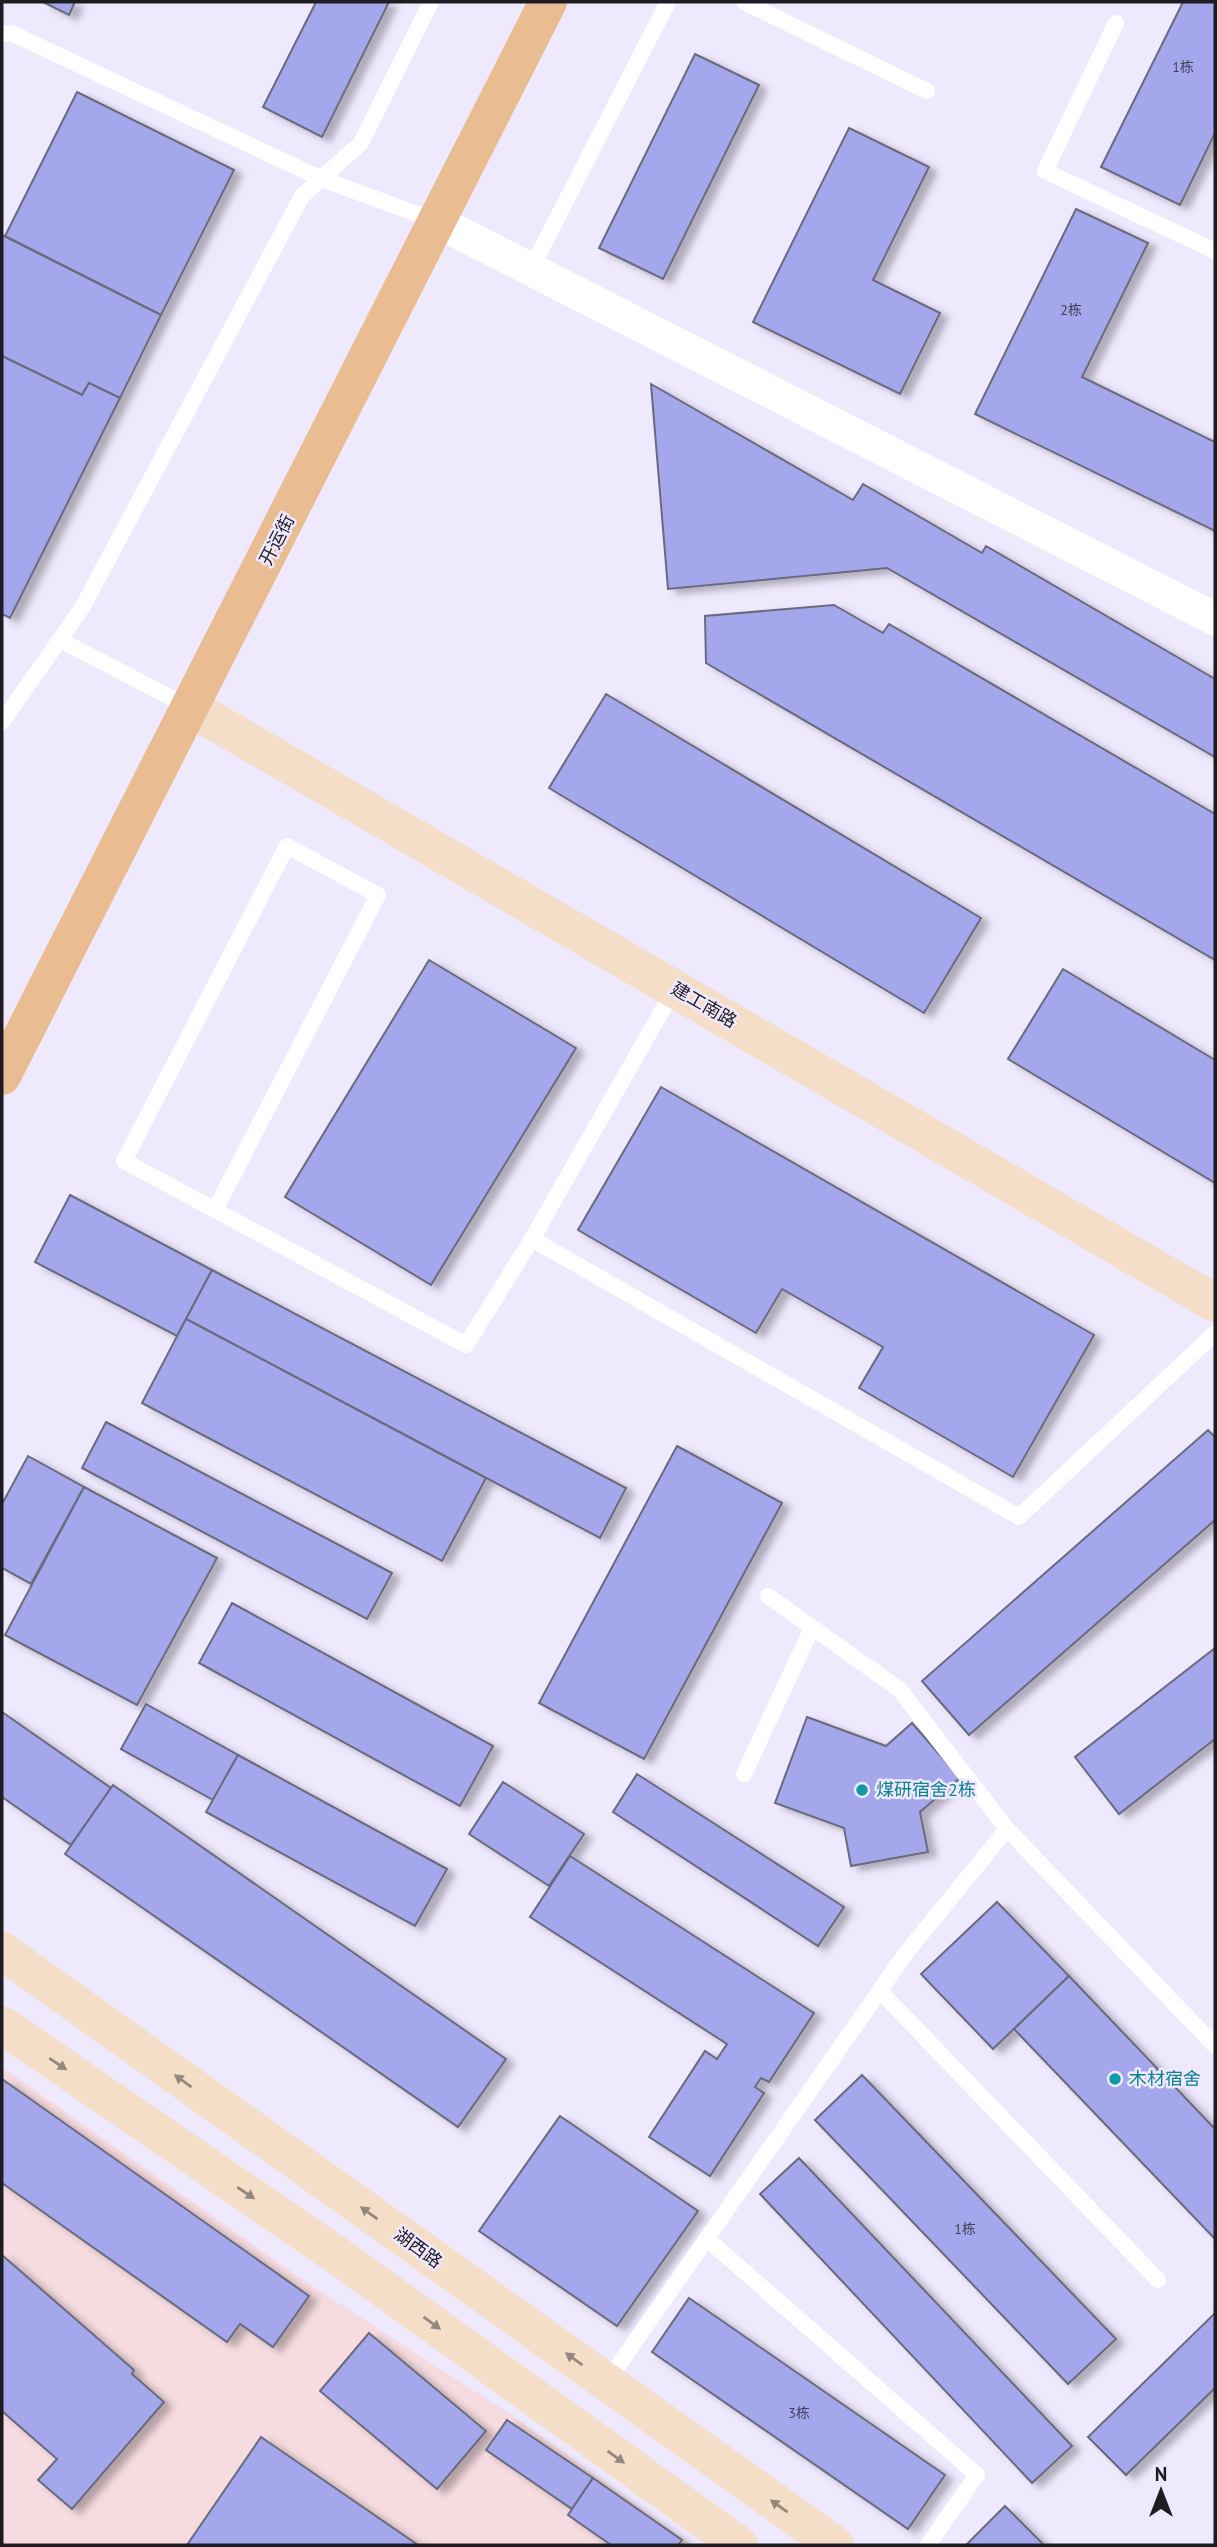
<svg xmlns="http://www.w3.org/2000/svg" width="1217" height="2547" viewBox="0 0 1217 2547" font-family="'PT Sans','Noto Sans SC',sans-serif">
  <defs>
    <filter id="shadow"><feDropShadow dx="8" dy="4.5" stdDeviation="3.5" flood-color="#0004"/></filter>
  </defs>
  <rect width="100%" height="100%" fill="#efe9fe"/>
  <path fill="#f6dbe0" d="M2 2067 306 2282 516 2418 692 2545H2Z"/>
  <g fill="#a4a7eb" stroke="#696a7c" stroke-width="2" filter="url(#shadow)">
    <path d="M43 2H75L69 15Z"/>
    <path d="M316 2H389L322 137 263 107Z"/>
    <path d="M1183 2H1215V133L1180 205 1101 167Z"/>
    <path d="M695 54 759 85 663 279 599 248Z"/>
    <path d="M77 92 234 170 161 315 5 236Z"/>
    <path d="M849 128 929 167 873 280 940 313 900 394 753 322Z"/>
    <path d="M1076 209 1148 243 1082 377 1215 442V531L975 414Z"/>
    <path d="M2 235 161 315 120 398 89 383 82 395 2 356Z"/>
    <path d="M2 356 82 395 89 383 120 398 10 618 2 614Z"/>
    <path d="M651 384 853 500 863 484 982 553 986 546 1215 679V757L887 568 668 589Z"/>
    <path d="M834 605 883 633 889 624 1215 814V960L706 663 705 616Z"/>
    <path d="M606 694 981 918 924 1013 549 788Z"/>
    <path d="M429 960 576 1048 431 1285 285 1197Z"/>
    <path d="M1063 969 1215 1060V1183L1008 1059Z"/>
    <path d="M661 1087 1094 1335 1013 1477 859 1388 883 1347 782 1289 756 1333 578 1230Z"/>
    <path d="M70 1195 212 1270 177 1336 35 1262Z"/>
    <path d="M212 1270 626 1488 600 1538 186 1319Z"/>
    <path d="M186 1319 486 1478 442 1561 142 1403Z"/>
    <path d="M106 1422 392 1573 367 1619 82 1468Z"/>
    <path d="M1208 1430 1215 1437V1520L969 1735 922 1681Z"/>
    <path d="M677 1446 782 1503 644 1759 539 1703Z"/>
    <path d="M28 1456 84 1487 31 1584 2 1568V1504Z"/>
    <path d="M84 1487 217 1558 137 1705 5 1635Z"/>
    <path d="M232 1603 493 1746 460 1806 199 1663Z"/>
    <path d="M1215 1648V1739L1119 1814 1075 1757Z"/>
    <path d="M146 1704 238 1755 213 1800 121 1749Z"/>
    <path d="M2 1712 111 1788 71 1845 2 1797Z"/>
    <path d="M807 1717 886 1746 912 1723 960 1778 920 1812 928 1852 851 1866 844 1828 775 1803Z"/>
    <path d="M238 1755 447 1869 415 1926 206 1812Z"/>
    <path d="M637 1774 844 1907 818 1946 613 1812Z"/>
    <path d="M503 1782 584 1834 549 1886 469 1834Z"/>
    <path d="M113 1785 506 2059 458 2127 65 1854Z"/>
    <path d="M570 1856 814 2013 769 2082 761 2078 755 2087 764 2093 710 2176 649 2137 705 2051 717 2059 727 2044 530 1917Z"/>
    <path d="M997 1902 1069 1976 993 2049 921 1974Z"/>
    <path d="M1069 1976 1215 2129V2239L1014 2029Z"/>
    <path d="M862 2075 1116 2339 1068 2384 815 2120Z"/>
    <path d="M2 2079 309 2296 273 2347 240 2324 227 2342 2 2183Z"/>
    <path d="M560 2116 698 2211 617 2326 479 2231Z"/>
    <path d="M799 2158 1072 2446 1032 2483 760 2194Z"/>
    <path d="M2 2255 134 2370 132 2374 164 2402 72 2509 38 2480 57 2459 2 2411Z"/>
    <path d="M689 2298 945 2475 908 2529 652 2352Z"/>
    <path d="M1215 2313V2388L1126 2475 1088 2437Z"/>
    <path d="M369 2333 486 2431 437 2489 320 2391Z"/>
    <path d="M507 2420 593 2478 572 2509 486 2450Z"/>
    <path d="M261 2437 418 2545H187Z"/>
    <path d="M593 2478 682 2540 678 2545H611L568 2515Z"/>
    <path d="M1005 2506 1044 2545H966Z"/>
  </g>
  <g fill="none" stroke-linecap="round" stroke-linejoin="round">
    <g stroke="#fff" stroke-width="16">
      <path d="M744 2 927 91"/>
      <path d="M1116 23 1045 171 1215 251"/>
      <path d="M2 34 11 33 322 179 436 221"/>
      <path d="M531 269 668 2"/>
      <path d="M60 640 189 707"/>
      <path d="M2 722 82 608 302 196 361 143 431 2"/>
      <path d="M215 1210 378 895 287 846 124 1161 466 1345 532 1239 1019 1517 1215 1333"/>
      <path d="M532 1239 675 988"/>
      <path d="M768 1596 899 1689 1007 1829 1215 2046"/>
      <path d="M744 1774 812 1628"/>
      <path d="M880 1991 1158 2280"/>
      <path d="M707 2239 977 2475 928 2545"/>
      <path d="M606 2383 906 1953 1007 1829"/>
    </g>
    <path stroke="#fff" stroke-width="33" d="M438 222 1215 619"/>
    <g stroke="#f4dec8" stroke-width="38">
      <path d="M191 708 1215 1303"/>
      <path d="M2 1951 835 2545"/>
      <path d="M2 2025 348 2263 739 2545"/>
    </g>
    <path stroke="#eabc91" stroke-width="38" d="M2 1076 548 2"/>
  </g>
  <defs><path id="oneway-solid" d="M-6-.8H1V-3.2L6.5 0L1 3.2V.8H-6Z" transform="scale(1.75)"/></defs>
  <g fill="#94877e">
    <use href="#oneway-solid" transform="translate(58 2064) rotate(34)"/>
    <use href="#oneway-solid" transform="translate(183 2081) rotate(-144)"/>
    <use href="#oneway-solid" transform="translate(246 2193) rotate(34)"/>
    <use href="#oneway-solid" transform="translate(369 2213) rotate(-144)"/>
    <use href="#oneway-solid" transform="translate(432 2323) rotate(36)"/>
    <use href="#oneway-solid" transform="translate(574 2359) rotate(-144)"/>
    <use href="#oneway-solid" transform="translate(616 2457) rotate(36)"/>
    <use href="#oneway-solid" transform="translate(779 2506) rotate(-145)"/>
  </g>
  <g fill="#0f9aa8" stroke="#efe9fe" stroke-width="2.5">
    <circle cx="862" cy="1790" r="7"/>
    <circle cx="1115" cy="2079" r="7"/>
  </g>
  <g text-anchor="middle" stroke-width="5" stroke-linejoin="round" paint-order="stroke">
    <g font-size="14" fill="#403f55">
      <text x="1183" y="72">1栋</text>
      <text x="1071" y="315">2栋</text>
      <text x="965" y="2234">1栋</text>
      <text x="799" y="2418">3栋</text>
    </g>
    <g font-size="18" fill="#1e1c23" stroke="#efe9fe">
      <text transform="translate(277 540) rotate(-63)" y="6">开运街</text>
      <text transform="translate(704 1005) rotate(30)" y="6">建工南路</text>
      <text transform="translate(418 2248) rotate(36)" y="6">湖西路</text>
    </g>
    <g font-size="18" fill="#0d838f" stroke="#efe9fe" text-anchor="start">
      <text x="876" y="1796">煤研宿舍2栋</text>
      <text x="1129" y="2085">木材宿舍</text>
    </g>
  </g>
  <rect width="1217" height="2547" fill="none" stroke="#1e1c23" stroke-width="7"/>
  <g transform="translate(1161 2491)" stroke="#efe9fe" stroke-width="5" paint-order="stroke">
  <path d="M0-5L12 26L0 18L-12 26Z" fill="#1e1c23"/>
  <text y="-10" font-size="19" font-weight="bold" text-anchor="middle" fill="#1e1c23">N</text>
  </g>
</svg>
